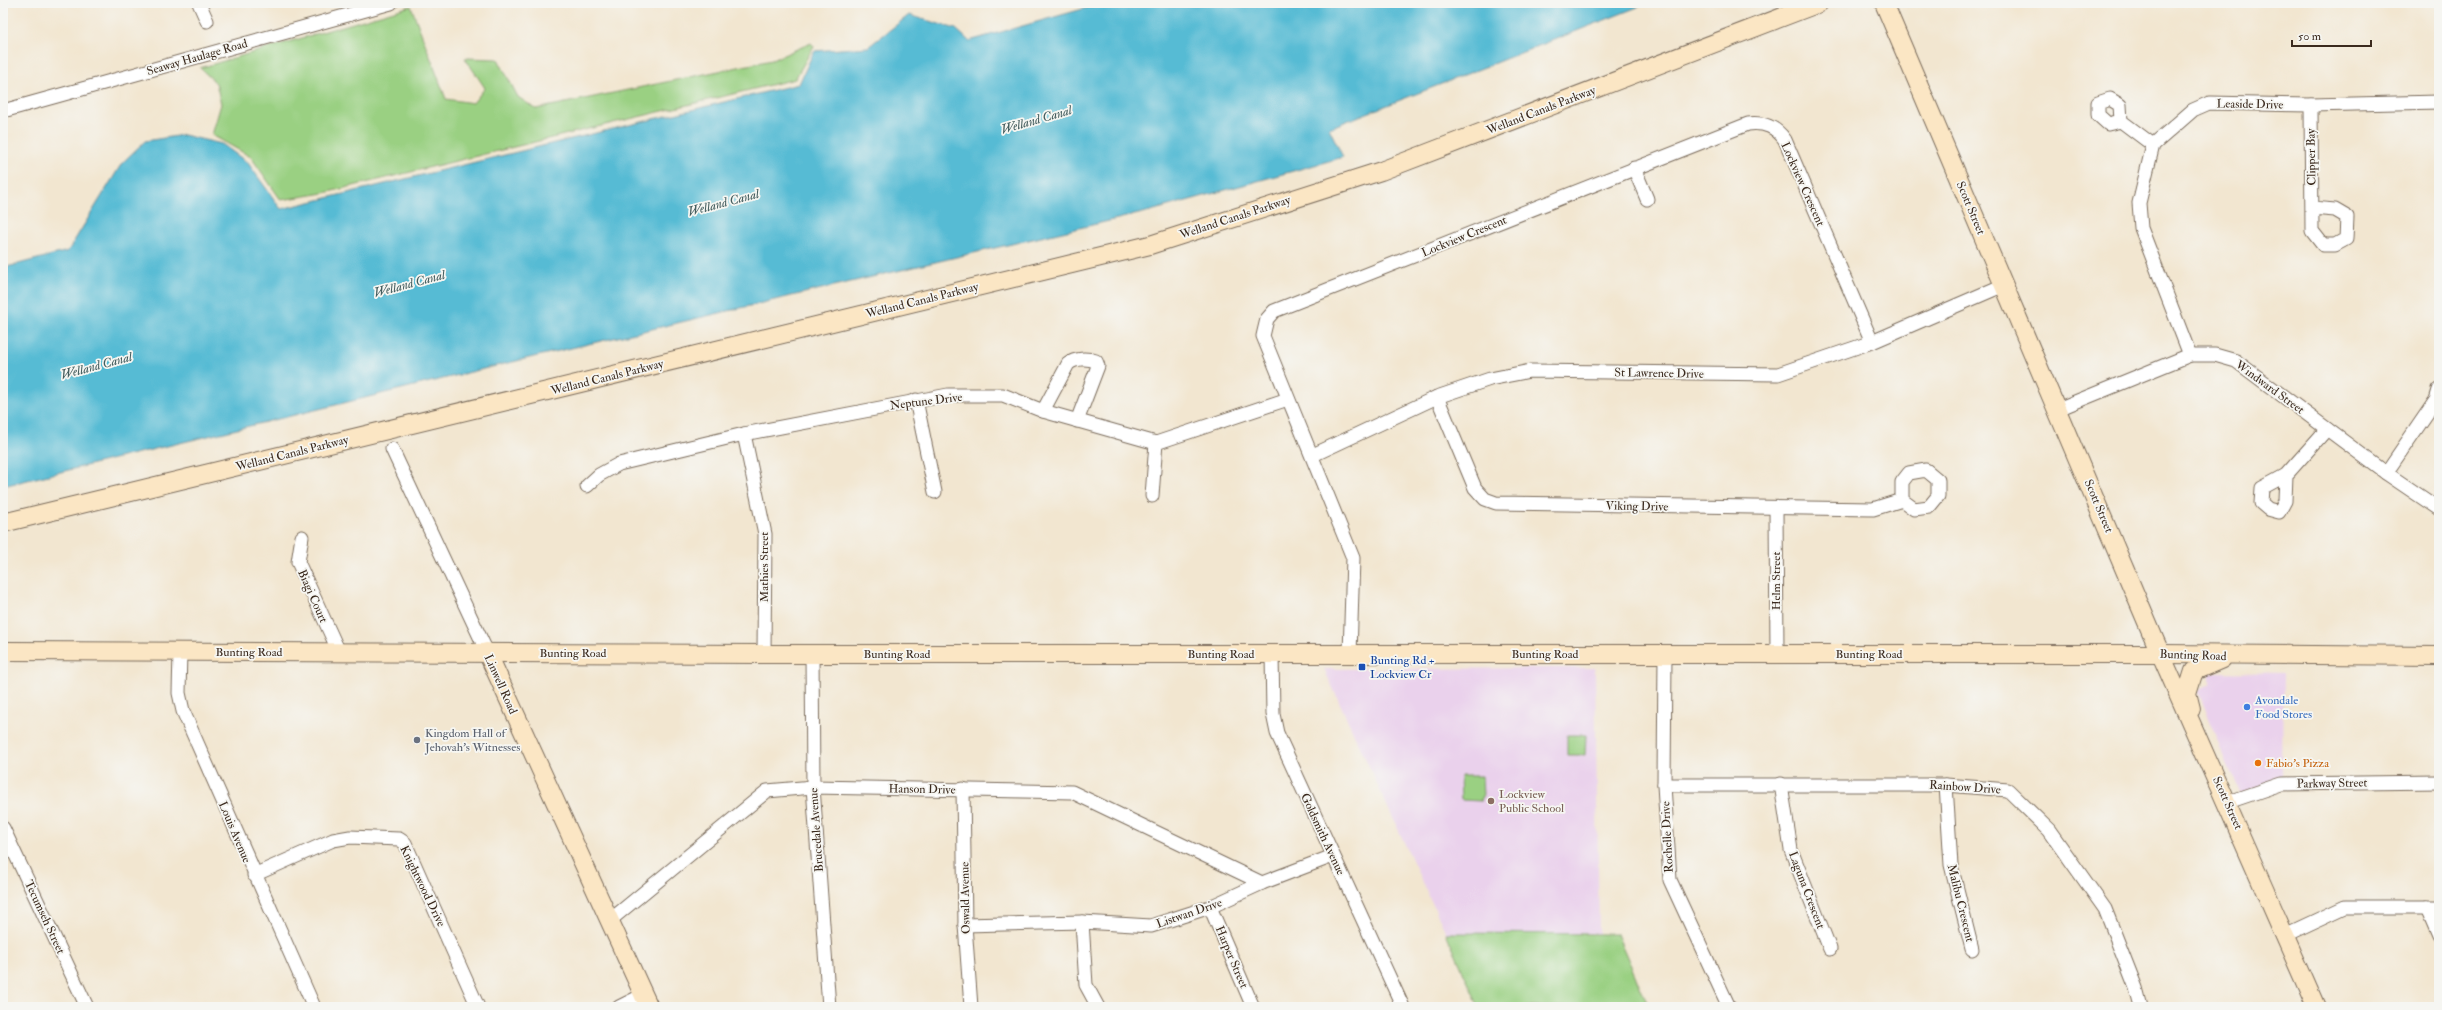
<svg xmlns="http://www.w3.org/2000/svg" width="2442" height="1010" viewBox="0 0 2442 1010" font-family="'IM FELL Double Pica',serif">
  <rect width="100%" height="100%" fill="#f6f6f2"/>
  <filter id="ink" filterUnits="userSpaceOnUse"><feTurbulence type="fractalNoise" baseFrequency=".025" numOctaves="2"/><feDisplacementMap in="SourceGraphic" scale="8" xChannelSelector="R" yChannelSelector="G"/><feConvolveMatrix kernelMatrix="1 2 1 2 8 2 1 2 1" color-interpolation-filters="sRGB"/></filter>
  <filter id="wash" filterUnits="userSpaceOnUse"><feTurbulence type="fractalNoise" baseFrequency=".012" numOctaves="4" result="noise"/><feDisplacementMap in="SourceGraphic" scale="16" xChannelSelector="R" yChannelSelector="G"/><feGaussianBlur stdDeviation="0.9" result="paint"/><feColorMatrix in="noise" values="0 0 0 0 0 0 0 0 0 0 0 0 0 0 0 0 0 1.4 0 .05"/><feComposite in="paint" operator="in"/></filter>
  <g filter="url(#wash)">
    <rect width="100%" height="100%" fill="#f2e6d0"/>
    <g fill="#ead1ec">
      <path d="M1595 668 1599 933H1446L1324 669Z"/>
      <path d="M2212 672 2283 673 2282 777 2240 795 2198 691 2210 685V673Z"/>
    </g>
    <g fill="#9ad082" stroke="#6a7d50">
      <path d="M411 6 446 99 473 103 485 88 465 58 498 59 518 97 536 109 772 60 811 43 814 46 795 79 324 193 281 200 251 157 212 135 221 104 216 83 200 68Z"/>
      <path d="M1567 735H1586L1585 755H1567Z"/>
      <path d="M1460 776H1482L1483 796 1481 797V801L1461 800Z"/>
      <path d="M1446 933 1617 934 1649 1007H1479Z"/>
    </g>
    <path fill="#56bbd4" stroke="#487279" d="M1104 3H1648L1329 128 1343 157 1147 212 508 363 3 486V268L68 251 122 163 145 141 183 135 222 144 248 163 281 209 799 84 814 51 868 47 909 15 956 29 969 41Z"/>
  </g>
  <g filter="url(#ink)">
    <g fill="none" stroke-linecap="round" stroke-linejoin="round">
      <defs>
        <g id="street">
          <path d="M199 3 207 21"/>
          <path d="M2311 105 2312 231 2323 245H2335L2346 239 2347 217 2335 210 2312 208"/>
          <path d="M3 111 391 3"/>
          <path d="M2121 121 2120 105 2110 99 2098 103V115L2108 124 2121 121 2153 145"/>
          <path d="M1634 168 1647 199"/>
          <path d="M2190 355 2141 228 2139 203 2153 145 2193 110 2209 103 2311 105 2439 102"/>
          <path d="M1437 397 1475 488 1485 499 1496 503 1873 509 1902 500"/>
          <path d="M916 400 935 492"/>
          <path d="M2058 409 2190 355H2215L2236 361 2386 473 2439 509"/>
          <path d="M1043 411 1068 364C1075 358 1087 358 1096 361L1098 366 1077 421"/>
          <path d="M744 434 765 534 764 654"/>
          <path d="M392 449 487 652"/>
          <path d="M1313 455 1437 397 1490 379 1530 371 1778 374 1872 342 2004 285"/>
          <path d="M1926 470 1938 480V496L1929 507 1914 509 1902 500V482L1909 473Z"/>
          <path d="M2386 473 2436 400 2439 390"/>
          <path d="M2286 475 2285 501 2279 512 2268 509 2261 503 2262 488 2286 475 2327 429"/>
          <path d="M587 486 599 475 619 464 744 434 948 395H1003L1043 411 1156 443 1288 399"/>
          <path d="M1152 496 1156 443"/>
          <path d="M1776 508 1777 654"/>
          <path d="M302 537 298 562 339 652"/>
          <path d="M180 652 179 693 183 711 314 1007"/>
          <path d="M812 653 813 787 829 1007"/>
          <path d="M1272 654 1273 714 1277 733 1403 1007"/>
          <path d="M1350 654 1353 558 1263 336 1267 319 1274 311 1748 124C1765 122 1776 127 1785 140L1872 342"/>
          <path d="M1665 654 1664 785 1670 880 1729 1007"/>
          <path d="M1781 784 1791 850 1830 949"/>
          <path d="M1664 785H1946L2008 790 2049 830 2105 909 2136 988 2141 1007"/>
          <path d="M1946 785 1951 865 1972 949"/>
          <path d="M963 789 965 925 971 1007"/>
          <path d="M2228 802 2281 784 2439 782"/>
          <path d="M3 828 87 1007"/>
          <path d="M254 875 333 840 350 837 399 839 405 843 478 1007"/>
          <path d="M1210 907 1253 1007"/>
          <path d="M2427 907 2439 935"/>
          <path d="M608 922 767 791 813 787 1072 792 1262 883"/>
          <path d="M1082 922 1086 985 1098 1007"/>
          <path d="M965 925 1082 922 1151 926 1210 907 1262 883 1333 856"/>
          <path d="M2285 935 2345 907H2439"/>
          <path d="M619 1007 643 995"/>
        </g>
        <g id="secondary">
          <path d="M1884 3 2155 641 2316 1007"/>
          <path d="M3 523 1150 245 1381 171 1819 3"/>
          <path d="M3 651 764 654H2161L2439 656"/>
          <path d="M487 652 649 1007"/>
          <path d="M2191 709 2187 693 2194 671 2222 659"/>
        </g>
      </defs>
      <use href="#street" stroke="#7b6c5c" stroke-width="15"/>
      <use href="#secondary" stroke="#7b6c5c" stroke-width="20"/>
      <use href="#street" stroke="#fff" stroke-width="13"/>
      <use href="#secondary" stroke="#fbe6c4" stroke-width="18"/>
    </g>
  </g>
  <rect fill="#1a4fb4" stroke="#f6f6f2" stroke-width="1.5" x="1358" y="663" width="8" height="8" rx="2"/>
  <circle fill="#3f7fe0" stroke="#f6f6f2" stroke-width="1.5" cx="2247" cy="707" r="4"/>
  <circle fill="#6b7280" stroke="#f6f6f2" stroke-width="1.5" cx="417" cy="740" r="4"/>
  <circle fill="#e8710a" stroke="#f6f6f2" stroke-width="1.5" cx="2258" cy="763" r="4"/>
  <circle fill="#8d6e63" stroke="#f6f6f2" stroke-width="1.5" cx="1491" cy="801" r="4"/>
  <g text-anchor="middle" stroke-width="3.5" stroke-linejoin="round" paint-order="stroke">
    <g font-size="12" fill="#3b2a1e" stroke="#f6f6f2">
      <text transform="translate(197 57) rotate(-16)" y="4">Seaway Haulage Road</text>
      <text transform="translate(2250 104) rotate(1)" y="4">Leaside Drive</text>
      <text transform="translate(1541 110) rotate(-21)" y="4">Welland Canals Parkway</text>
      <text transform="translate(2311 157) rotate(-91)" y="4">Clipper Bay</text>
      <text transform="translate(1803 184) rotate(66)" y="4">Lockview Crescent</text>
      <text transform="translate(1971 208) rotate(67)" y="4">Scott Street</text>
      <text transform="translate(1235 217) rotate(-18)" y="4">Welland Canals Parkway</text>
      <text transform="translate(1464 236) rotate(-22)" y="4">Lockview Crescent</text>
      <text transform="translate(922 300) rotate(-14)" y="4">Welland Canals Parkway</text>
      <text transform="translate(1659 373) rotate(1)" y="4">St Lawrence Drive</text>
      <text transform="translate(607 377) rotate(-14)" y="4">Welland Canals Parkway</text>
      <text transform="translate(2270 387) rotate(36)" y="4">Windward Street</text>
      <text transform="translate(926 401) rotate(-7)" y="4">Neptune Drive</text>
      <text transform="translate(292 453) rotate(-14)" y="4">Welland Canals Parkway</text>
      <text transform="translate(1637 506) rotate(1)" y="4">Viking Drive</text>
      <text transform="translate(2099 506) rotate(67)" y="4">Scott Street</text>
      <text transform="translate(764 567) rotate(-90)" y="4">Mathies Street</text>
      <text transform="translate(1776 581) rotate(-90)" y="4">Helm Street</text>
      <text transform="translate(313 596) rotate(66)" y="4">Biagi Court</text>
      <text x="249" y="656">Bunting Road</text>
      <text x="573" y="657">Bunting Road</text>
      <text x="897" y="658">Bunting Road</text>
      <text x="1221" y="658">Bunting Road</text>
      <text x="1545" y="658">Bunting Road</text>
      <text x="1869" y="658">Bunting Road</text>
      <text transform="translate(2193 655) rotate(2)" y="4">Bunting Road</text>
      <text transform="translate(501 684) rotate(66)" y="4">Linwell Road</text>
      <text transform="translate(2332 783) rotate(-1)" y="4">Parkway Street</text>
      <text transform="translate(1965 787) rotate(4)" y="4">Rainbow Drive</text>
      <text transform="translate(922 789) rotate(1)" y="4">Hanson Drive</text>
      <text transform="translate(2228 803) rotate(66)" y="4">Scott Street</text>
      <text transform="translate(816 830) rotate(-94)" y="4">Brucedale Avenue</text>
      <text transform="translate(235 832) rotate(67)" y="4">Louis Avenue</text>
      <text transform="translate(1323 834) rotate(65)" y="4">Goldsmith Avenue</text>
      <text transform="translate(1667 837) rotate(-93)" y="4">Rochelle Drive</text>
      <text transform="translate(423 886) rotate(64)" y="4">Knightwood Drive</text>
      <text transform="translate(1807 890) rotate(69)" y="4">Laguna Crescent</text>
      <text transform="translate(965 898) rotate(-91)" y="4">Oswald Avenue</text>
      <text transform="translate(1961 903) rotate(76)" y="4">Malibu Crescent</text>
      <text transform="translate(1189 913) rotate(-19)" y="4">Listwan Drive</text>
      <text transform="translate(45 917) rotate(65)" y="4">Tecumseh Street</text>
      <text transform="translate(1232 957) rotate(67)" y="4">Harper Street</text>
    </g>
    <g font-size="12" fill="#164399" stroke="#f6f6f2" text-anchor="start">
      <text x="1370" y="664">Bunting Rd +<tspan x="1370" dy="14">Lockview Cr</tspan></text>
    </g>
    <g font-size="12" fill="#366cbe" stroke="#f6f6f2" text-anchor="start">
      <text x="2255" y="704">Avondale<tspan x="2255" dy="14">Food Stores</tspan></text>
    </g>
    <g font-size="12" fill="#5b616d" stroke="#f6f6f2" text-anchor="start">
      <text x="425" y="737">Kingdom Hall of<tspan x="425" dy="14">Jehovah's Witnesses</tspan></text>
    </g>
    <g font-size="12" fill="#c56008" stroke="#f6f6f2" text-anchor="start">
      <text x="2266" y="767">Fabio's Pizza</text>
    </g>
    <g font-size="12" fill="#785e54" stroke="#f6f6f2" text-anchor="start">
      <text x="1499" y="798">Lockview<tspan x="1499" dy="14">Public School</tspan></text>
    </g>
    <g font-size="13" font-style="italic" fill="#445d5e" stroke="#f6f6f2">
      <text transform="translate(1036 119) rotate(-16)" y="5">Welland Canal</text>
      <text transform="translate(723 202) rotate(-15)" y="5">Welland Canal</text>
      <text transform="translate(409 283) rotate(-15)" y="5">Welland Canal</text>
      <text transform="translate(96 365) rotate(-15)" y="5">Welland Canal</text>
    </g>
  </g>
  <rect width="2442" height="1010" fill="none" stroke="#f6f6f2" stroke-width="16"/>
  <path d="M2292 40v6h79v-6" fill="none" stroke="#3b2a1e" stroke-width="2"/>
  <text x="2298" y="40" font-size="12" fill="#3b2a1e" stroke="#f6f6f2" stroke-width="3" paint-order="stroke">50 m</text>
</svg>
